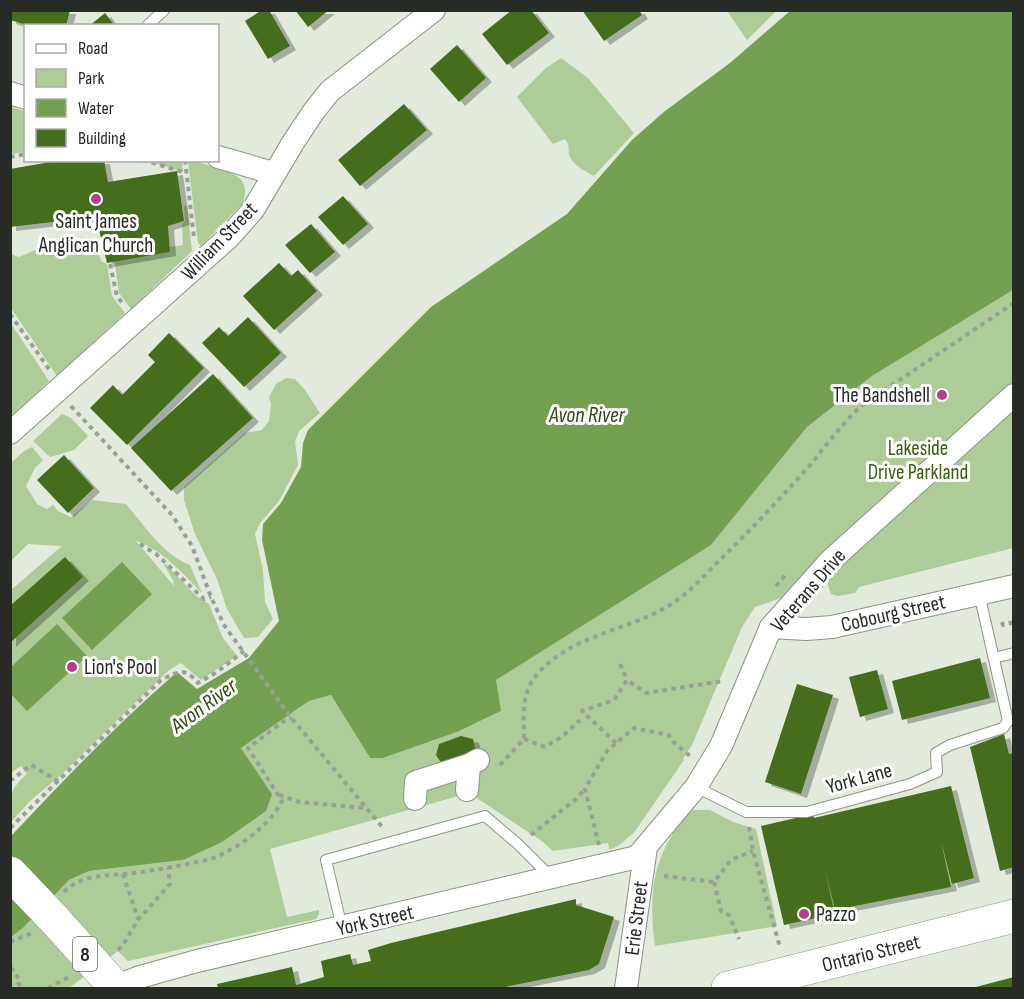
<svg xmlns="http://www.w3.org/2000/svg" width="1024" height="999" viewBox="0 0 1024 999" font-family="'Sofia Sans Condensed',sans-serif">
  <defs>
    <filter id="shadow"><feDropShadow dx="6" dy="4" stdDeviation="0" flood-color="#0004"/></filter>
  </defs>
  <rect width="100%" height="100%" fill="#e1eadb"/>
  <g fill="#adcc97">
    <path d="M727 11H776L747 40Z"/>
    <path d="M561 58 588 78 634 133 594 176C587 172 574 166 570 157 567 150 571 146 565 139L553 144 517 97 546 68Z"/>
    <path d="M11 107 26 112 25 152 11 154Z"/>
    <path d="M153 161H182L183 172 154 163Z"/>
    <path d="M188 161C196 161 204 164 211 166 231 172 252 177 243 203L201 246 198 243Z"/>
    <path d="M184 206H187L192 251 131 309 119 293 114 256 183 245 182 224 185 221Z"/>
    <path d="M95 241 101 261 107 264 112 296 125 313 57 376 11 308 10 254 19 257 38 249 62 250Z"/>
    <path d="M1013 290V548L859 587 855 593 838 596 831 594 827 582 755 607 742 627 692 745 683 759 684 760 633 834C624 838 621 848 609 849L608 843 553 851 542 841 469 793 270 849 287 917 319 910V914L316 919 128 961 118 951 69 988H11L10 937 24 927 69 880 89 871 183 860 272 794 241 748 309 701 331 695 370 758H383L457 732 501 711 495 680 711 545 807 427 872 376Z"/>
    <path d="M10 322 49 381 11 417H10Z"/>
    <path d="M286 378 295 379 305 390 320 413 299 431 295 442 298 465 279 501 260 523 255 534 263 570 265 602 273 619 258 637 244 638 227 609 217 579 195 534 184 500V487L245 433 262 430 269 421 271 405 269 397 276 384Z"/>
    <path d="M62 414 71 418 88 436 74 450 50 457 33 441Z"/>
    <path d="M32 447 43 460 35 468 26 486 37 504 47 509 53 505 58 511 71 517 92 500 126 504C144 525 163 555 190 565L202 593C183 574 162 549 136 541L174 586 173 580 164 565 166 564 195 595 209 604 223 638 237 656 201 680 181 663 169 670 62 774 30 801 11 822C11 797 7 792 27 774L21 766 11 773V590L62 546 28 544 11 561V463L24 451Z"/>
    <path d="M690 810H710L733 822 756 829 777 926 655 946C648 891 653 854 690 810Z"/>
  </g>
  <g fill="#74a051">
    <path d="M790 11H1013V290L872 376 807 427 711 545 496 680 501 711 457 732 383 758H370L331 695 309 701 241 748 272 794 266 811 222 842 183 860 89 871 69 880 24 927 11 937 10 837C64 780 118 723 177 672L197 689 249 658 279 621 262 540 263 524 281 503 301 467 303 443 308 430 431 307 567 214 632 140 665 111 730 63Z"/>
    <path d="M122 562 152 594 92 650 62 618Z"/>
    <path d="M57 624 87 656 27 711 11 694V667Z"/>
  </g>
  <g fill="#456e1e" filter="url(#shadow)">
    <path d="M11 10H70L66 26H30L10 20Z"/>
    <path d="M262 10H269L290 46 268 59 245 21Z"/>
    <path d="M295 10H329L308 27Z"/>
    <path d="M512 10H531L549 33 507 65 482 34Z"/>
    <path d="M582 10H639L642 15 604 41Z"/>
    <path d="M105 13 115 26H89Z"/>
    <path d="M457 45 486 78 459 102 430 69Z"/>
    <path d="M404 104 427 130 360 186 338 160Z"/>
    <path d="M62 160H104L108 182 177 171 184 221 168 226 170 252 107 263 96 217 10 227V169Z"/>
    <path d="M343 196 368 224 343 245 318 217Z"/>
    <path d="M311 224 335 252 310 273 285 245Z"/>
    <path d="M279 263 291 276 298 270 317 291 274 330 243 296Z"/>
    <path d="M248 317 281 353 244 387 202 343 219 327 228 336Z"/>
    <path d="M169 333 204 368 127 445 90 408 113 385 122 395 155 362 148 355Z"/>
    <path d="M213 374 253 418 171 491 131 448Z"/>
    <path d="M64 455 94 488 68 513 37 480Z"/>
    <path d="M65 557 83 577 10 643V606Z"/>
    <path d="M980 658 990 698 902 720 892 681Z"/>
    <path d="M877 670 888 709 860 717 849 677Z"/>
    <path d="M797 684 833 695 801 794 765 782Z"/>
    <path d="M1004 734 1009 754 1014 753V867L1000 871 970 747Z"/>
    <path d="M461 736 473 739 476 751 442 764 436 755 439 744Z"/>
    <path d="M951 786 974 878 952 884 941 841 951 887 835 910 825 870 835 914 784 925 761 826 813 814 814 818Z"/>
    <path d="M576 899V905L614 917 599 964 589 970 500 988H218L217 984 292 967 296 985 324 977 321 961 350 954 353 965 371 961 368 950 391 943Z"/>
    <path d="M1014 977V988H972Z"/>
  </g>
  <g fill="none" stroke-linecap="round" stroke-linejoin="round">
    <defs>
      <g id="lane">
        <path d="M147 26 164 10"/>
        <path d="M979 593 1008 721"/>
        <path d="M994 658 1014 653"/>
        <path d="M696 787 746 812H807L910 784 937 772 936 753 950 745 1003 728 1008 721"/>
        <path d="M342 928 326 860 485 816 519 845 550 876"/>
      </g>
      <g id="street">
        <path d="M10 93 26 98"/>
        <path d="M218 157 273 173"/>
        <path d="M10 433 229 237 253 210 294 141 314 111 330 91 434 10"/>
        <path d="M771 627 806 629 832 627 1014 586"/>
        <path d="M467 790 469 765 478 760"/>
        <path d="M415 799 416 782 469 765"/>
        <path d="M115 987 140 977 197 961 637 857 696 787 721 746 771 627 830 561 1014 395"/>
        <path d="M626 988 646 847"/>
      </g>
      <g id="primary">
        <path d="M54 919 116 988"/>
        <path d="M728 988 1014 916"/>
      </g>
    </defs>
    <use href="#lane" stroke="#8c9486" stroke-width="12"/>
    <use href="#street" stroke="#8c9486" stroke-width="24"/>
    <use href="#primary" stroke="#8c9486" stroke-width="34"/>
    <g stroke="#99a095" stroke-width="4" stroke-dasharray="4.5 4.5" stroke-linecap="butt">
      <path d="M10 157 26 154"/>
      <path d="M143 160 186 173"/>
      <path d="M185 160 194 238"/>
      <path d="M110 264 117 296 123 304"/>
      <path d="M10 314 49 369"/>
      <path d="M71 406 172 515 192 546 211 597 224 625 289 715 383 828"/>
      <path d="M140 544 156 554 204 599 211 597"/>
      <path d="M776 586 787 573"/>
      <path d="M1002 622 1003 625 1014 622"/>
      <path d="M620 664 627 680"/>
      <path d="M524 739 545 747 563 736 580 720"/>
      <path d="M616 743 582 711 614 700 627 680 646 693 723 681"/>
      <path d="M500 765 524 739C524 713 520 692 540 671 577 631 639 630 680 598 697 585 711 568 726 554 755 525 784 495 811 464 827 444 842 424 861 406L1014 303"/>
      <path d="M10 781 31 765 58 781"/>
      <path d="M279 795 299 802 365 808"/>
      <path d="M749 827 753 851 780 947"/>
      <path d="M10 828 161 680C178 672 184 666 198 683L217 672 244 651"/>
      <path d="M531 835 575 800 585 789"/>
      <path d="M599 845 585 789 607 751 634 728 669 735 671 740 690 756"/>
      <path d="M123 874 138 919"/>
      <path d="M664 876 714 882 731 860 753 851"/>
      <path d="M714 882 721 911 729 915 739 939"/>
      <path d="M64 892C81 875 102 876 124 874 148 872 171 867 193 863 201 861 209 860 216 857 241 846 270 825 282 801L248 748 284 721 292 718"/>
      <path d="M10 942 32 933"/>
      <path d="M118 950 123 945 138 920 170 884 168 868"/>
      <path d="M10 970 12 969 19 979 18 983 23 988"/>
      <path d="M48 988 71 976"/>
    </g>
    <use href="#lane" stroke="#fff" stroke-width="10"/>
    <use href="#street" stroke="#fff" stroke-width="22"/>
    <use href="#primary" stroke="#fff" stroke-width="33"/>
    <defs>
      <path id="primary-bridge" d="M10 873 54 919"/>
    </defs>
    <use href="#primary-bridge" stroke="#8c9486" stroke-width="34" stroke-linecap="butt"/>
    <use href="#primary-bridge" stroke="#fff" stroke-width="33"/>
  </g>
  <g fill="#b53b8e" stroke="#fff" stroke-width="2">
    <circle cx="96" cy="199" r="6"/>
    <circle cx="942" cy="395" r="6"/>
    <circle cx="72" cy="667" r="6"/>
    <circle cx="804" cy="914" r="6"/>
  </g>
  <g text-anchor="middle" stroke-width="6" stroke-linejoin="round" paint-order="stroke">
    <rect fill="#fff" stroke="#686b66" stroke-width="1.5" x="73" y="937" width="24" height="34" rx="4.5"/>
    <g font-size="20" font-weight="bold" fill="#272b25">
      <text x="85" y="961">8</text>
    </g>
    <g font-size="21" fill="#272b25" stroke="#fff" text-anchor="start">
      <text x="96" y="228" text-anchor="middle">Saint James<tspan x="96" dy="24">Anglican Church</tspan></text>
      <text x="930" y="402" text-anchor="end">The Bandshell</text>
      <text x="84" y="674">Lion's Pool</text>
      <text x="816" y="921">Pazzo</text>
    </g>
    <g font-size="21" fill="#272b25" stroke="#fff">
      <text transform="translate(219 241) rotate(-46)" y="7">William Street</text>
      <text transform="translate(808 590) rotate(-49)" y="7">Veterans Drive</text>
      <text transform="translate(893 613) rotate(-13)" y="7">Cobourg Street</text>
      <text transform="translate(859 778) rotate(-15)" y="7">York Lane</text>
      <text transform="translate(636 918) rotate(-83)" y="7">Erie Street</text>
      <text transform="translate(375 920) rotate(-13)" y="7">York Street</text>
      <text transform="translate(871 953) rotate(-14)" y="7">Ontario Street</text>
    </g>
    <g font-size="21" fill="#375f08" stroke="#fff">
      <text x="918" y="455">Lakeside<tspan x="918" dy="24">Drive Parkland</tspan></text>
    </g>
    <g font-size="22" font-style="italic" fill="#2c4911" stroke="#fff">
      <text x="587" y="422">Avon River</text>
      <text transform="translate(203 705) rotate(-36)" y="8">Avon River</text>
    </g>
  </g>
  <rect width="1024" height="999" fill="none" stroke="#272b25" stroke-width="24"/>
  <rect x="24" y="24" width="195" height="138" fill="#ffffff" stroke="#a9aaa8" stroke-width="1.5"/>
  <rect x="36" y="44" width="30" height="9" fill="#ffffff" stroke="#a9aaa8" stroke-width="1.5"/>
  <text x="78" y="54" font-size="18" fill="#272b25">Road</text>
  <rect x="36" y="69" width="30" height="18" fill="#adcc97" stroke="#a9aaa8" stroke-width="1.5"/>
  <text x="78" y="84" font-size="18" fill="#272b25">Park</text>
  <rect x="36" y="99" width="30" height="18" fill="#74a051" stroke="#a9aaa8" stroke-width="1.5"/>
  <text x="78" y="114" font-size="18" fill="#272b25">Water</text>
  <rect x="36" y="129" width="30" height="18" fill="#456e1e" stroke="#a9aaa8" stroke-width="1.5"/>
  <text x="78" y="144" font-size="18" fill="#272b25">Building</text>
</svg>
